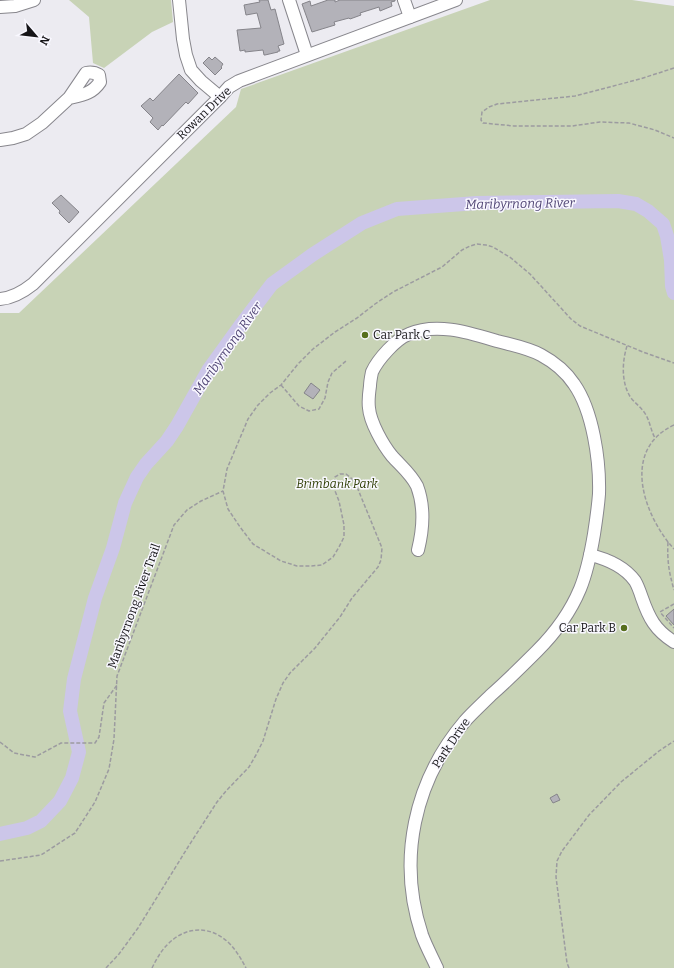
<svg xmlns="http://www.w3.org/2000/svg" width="674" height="968" viewBox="0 0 674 968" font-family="Bitter,serif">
  <rect width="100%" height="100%" fill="#ecebf1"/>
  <g fill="#c8d3b6">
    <path d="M69 0H171L173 22 152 32 104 68 93 63 89 17Z"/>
    <path d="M490 0H632L674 6V968H0V313H19L236 107 241 89Z"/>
  </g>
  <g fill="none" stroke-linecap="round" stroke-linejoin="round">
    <path stroke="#ccc6e9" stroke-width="14" d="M0 834 27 828 41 821 60 801 72 778 79 752 70 711 74 679 95 598 113 548 125 503 137 477 146 464 167 441 177 426 209 369 240 326 272 284 312 255 362 223 397 209 477 203 618 201 636 204 648 211 663 224 667 236 671 260 672 286 674 293"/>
  </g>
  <g fill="#b3b2b9" stroke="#85848a">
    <path d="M259 0H268L271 10 275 9 284 44 278 46 280 51H278V52L265 55H264L263 50 245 52V50L240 51 237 30 261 28 257 13 246 15 244 5 260 2Z"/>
    <path d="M328 0H335V2L340 0H395V1L391 2 392 6 380 11 379 7 360 13 361 15 350 19 349 18 334 22 335 25 312 32 302 4 310 1 311 6Z"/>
    <path d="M209 57 212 60 215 57 223 64 221 67 222 68 215 75 203 63Z"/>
    <path d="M179 74 198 93 188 104 186 102 163 126 162 125 158 130 150 122 153 118 141 106 150 98 153 101Z"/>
    <path d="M61 195 79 212 69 223 59 213 60 211 52 203Z"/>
    <path d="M311 383 320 390 313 399 304 393Z"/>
    <path d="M674 609V625L666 616Z"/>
    <path d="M557 794 560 800 553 803 550 798Z"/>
  </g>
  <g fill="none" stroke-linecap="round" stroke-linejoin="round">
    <defs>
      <g id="minor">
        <path d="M179 0 183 39 186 55 191 70 201 81 220 97"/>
        <path d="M289 0 307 55"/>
        <path d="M404 0 410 17"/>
        <path d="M0 7 15 6 34 0"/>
        <path d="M0 140 13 138 26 134 42 123 69 98 86 73C91 72 94 72 99 75L100 82C92 94 82 95 69 98"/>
        <path d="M0 299C13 298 23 292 33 284L220 97 229 87 239 81 456 0"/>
        <path d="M418 550C423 530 425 507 417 486 411 474 401 466 392 456 383 445 370 422 369 408 368 401 369 393 370 386 370 382 371 377 372 372 378 359 396 339 409 334 437 322 470 333 497 341 512 345 528 348 541 355 554 362 566 372 574 384 593 411 600 461 599 494 598 507 596 521 594 534 591 552 587 572 580 589 570 613 555 633 537 651 522 666 507 681 491 695 482 704 473 712 465 721 414 781 397 860 422 935 426 946 432 957 437 968"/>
        <path d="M590 555C607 559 624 566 635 581 638 586 640 592 642 598 649 618 655 630 674 642"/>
      </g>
    </defs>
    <use href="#minor" stroke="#88878d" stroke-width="14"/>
    <g stroke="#9c9ba0" stroke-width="1.5" stroke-dasharray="4 2" stroke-linecap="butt">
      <path d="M674 68 640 79 575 96 497 104 489 107 482 112 481 120 483 123 514 126H572L600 122 629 123 655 130 674 138"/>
      <path d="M627 346C622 362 621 383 631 398 636 404 642 408 646 415 650 422 651 431 655 438"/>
      <path d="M281 385 299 406 309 411 319 409 325 398 328 382 332 373 346 361"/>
      <path d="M674 425C620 450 644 516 674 549"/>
      <path d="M668 542C667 561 669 572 674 590"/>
      <path d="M674 604 660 612 674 628"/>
      <path d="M0 742 14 753 35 757 61 743H95L99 737 104 703 117 685"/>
      <path d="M0 861 41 855 75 833 95 802 109 769 114 739 117 676 174 525 187 510 201 501 223 491"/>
      <path d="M106 968 119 954 138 928 188 847 217 802 226 791 249 767 256 755 263 741 276 699 283 683 290 673 315 648 340 617 352 598 378 567 381 560 382 548 355 482 351 478 346 474H340L335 477V491L339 501 344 525V537L339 547 333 557 322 565 311 566H297L281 561 253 544 240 527 228 509 223 491 227 469 248 419 258 405 270 393 281 385 298 364 313 349 335 332 357 318 375 304 393 292 442 267 462 250 470 246 477 244 486 245 493 247 511 258 530 274 571 319 580 326 643 352 674 363"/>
      <path d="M152 968C156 960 161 951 167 945 186 925 212 925 231 945 237 952 242 960 246 968"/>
      <path d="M569 968 567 963 556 877 557 861 562 851 589 815 621 782 659 751 674 741"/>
    </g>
    <use href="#minor" stroke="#fff" stroke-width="12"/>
  </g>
  <g fill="#576e1e" stroke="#f9f8ff" stroke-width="1.5">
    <circle cx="365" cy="335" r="4"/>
    <circle cx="624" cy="628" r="4"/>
  </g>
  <g text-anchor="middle" stroke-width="3" stroke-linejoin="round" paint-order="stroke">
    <g font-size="12" fill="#161518" stroke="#f9f8ff">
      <text transform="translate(204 113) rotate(-44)" y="4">Rowan Drive</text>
      <text transform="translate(134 606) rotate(-70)" y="4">Maribyrnong River Trail</text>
      <text transform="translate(451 743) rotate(-56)" y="4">Park Drive</text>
    </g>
    <g font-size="12" fill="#161518" stroke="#f9f8ff" text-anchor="start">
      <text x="373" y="339">Car Park C</text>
      <text x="616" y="632" text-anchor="end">Car Park B</text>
    </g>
    <g font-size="12" font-style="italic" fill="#303f06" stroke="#f9f8ff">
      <text x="337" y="488">Brimbank Park</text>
    </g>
    <g font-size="13" font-style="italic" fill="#514676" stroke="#f9f8ff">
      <text transform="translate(520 203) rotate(-1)" y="5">Maribyrnong River</text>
      <text transform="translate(227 348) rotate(-55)" y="5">Maribyrnong River</text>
    </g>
  </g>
  <g transform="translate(36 36) rotate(118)" stroke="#f9f8ff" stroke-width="3" paint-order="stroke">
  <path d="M0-3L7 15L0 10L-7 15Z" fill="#161518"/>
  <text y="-6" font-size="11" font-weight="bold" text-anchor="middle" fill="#161518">N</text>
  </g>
</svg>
